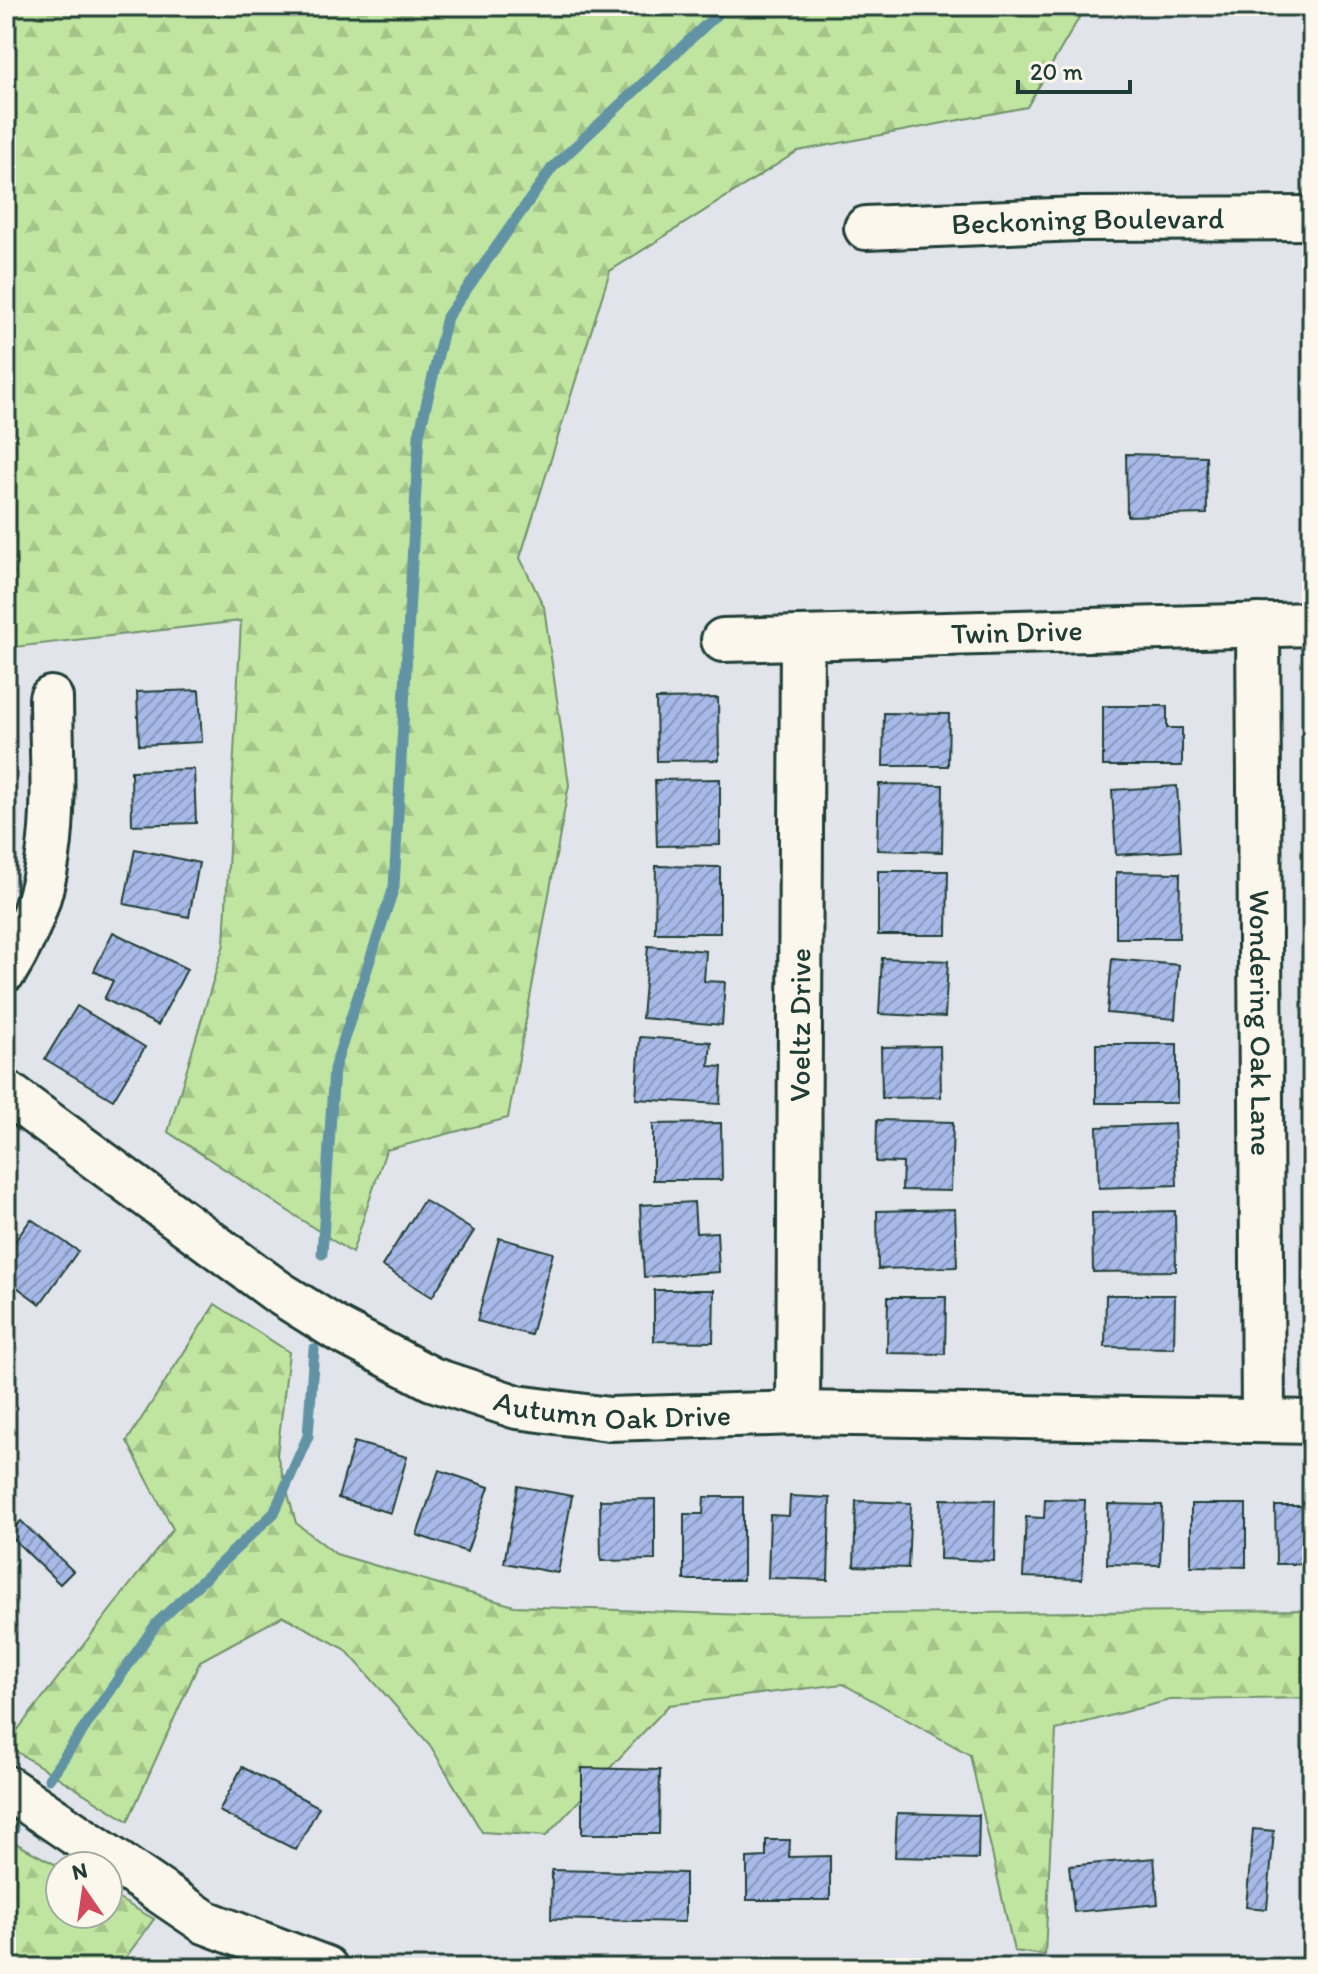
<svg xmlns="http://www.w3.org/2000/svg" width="1318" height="1974" viewBox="0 0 1318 1974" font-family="Itim,sans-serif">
  <defs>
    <pattern id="forest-firs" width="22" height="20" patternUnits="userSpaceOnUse" patternTransform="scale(2)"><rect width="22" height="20" fill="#bfe5a0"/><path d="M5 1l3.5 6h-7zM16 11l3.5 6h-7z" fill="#a4c58a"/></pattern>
    <pattern id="building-hatch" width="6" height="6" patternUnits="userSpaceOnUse" patternTransform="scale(2)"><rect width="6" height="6" fill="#a7b9e8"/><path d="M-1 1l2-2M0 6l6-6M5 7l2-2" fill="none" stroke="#8798bd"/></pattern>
  </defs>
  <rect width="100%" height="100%" fill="#e2e4eb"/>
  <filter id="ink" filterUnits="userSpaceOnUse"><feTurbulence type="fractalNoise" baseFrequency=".0125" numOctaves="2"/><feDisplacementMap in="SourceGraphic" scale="16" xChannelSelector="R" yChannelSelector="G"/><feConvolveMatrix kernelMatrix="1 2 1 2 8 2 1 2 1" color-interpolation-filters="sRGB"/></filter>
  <g filter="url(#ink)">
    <g fill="url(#forest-firs)" stroke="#6f916a" stroke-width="2">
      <path d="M6 6H1086L1027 107 798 151 610 271 520 558 544 607 569 785 508 1118 386 1150 352 1253 168 1132 224 944 241 621 6 648Z"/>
      <path d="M215 1304 289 1352 277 1455 296 1523 336 1554 514 1606 746 1615 1312 1610V1698L1170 1700 1056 1730 1045 1955 1014 1951 970 1755 843 1684 669 1705 546 1836 482 1832 430 1745 345 1649 283 1616 200 1661 128 1821 6 1745 173 1529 127 1441Z"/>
      <path d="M6 1838 60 1867V1914H108V1893L154 1919 118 1968H6Z"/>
    </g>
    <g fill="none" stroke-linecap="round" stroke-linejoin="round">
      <g stroke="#6293a4" stroke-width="11">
        <path d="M322 1254 334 1069 394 887 419 435 447 317 552 168 726 6"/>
        <path d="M49 1779 157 1623 274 1513 308 1436 314 1349"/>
        <path d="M6 1841 14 1829"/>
      </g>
    </g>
    <g fill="url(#building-hatch)" stroke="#1f3d34" stroke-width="2">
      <path d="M1126 454 1206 456 1207 514 1127 516Z"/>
      <path d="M199 690 202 742 139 745 137 692Z"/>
      <path d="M718 698 719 760 657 761 656 699Z"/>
      <path d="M1103 706H1167V728H1182V766H1103Z"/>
      <path d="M884 713 949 714 948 766H883Z"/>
      <path d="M194 769 196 823 132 825 131 771Z"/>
      <path d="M720 779V845L657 846 655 780Z"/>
      <path d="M879 784 943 785 942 852 877 850Z"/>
      <path d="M1177 786 1181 851 1116 855 1112 790Z"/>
      <path d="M135 849 199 863 189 917 124 904Z"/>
      <path d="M656 866 720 867V933H655Z"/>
      <path d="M878 871H948L947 935H878Z"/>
      <path d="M1116 872 1180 873 1179 938H1116Z"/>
      <path d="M113 932 187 969 158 1025 104 999 113 981 94 971Z"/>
      <path d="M648 946 706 951 704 981 725 982 722 1025 642 1018Z"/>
      <path d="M882 958 948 961 945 1017 879 1014Z"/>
      <path d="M1112 959 1179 965 1175 1019 1107 1013Z"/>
      <path d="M77 1006 145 1047 113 1100 45 1059Z"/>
      <path d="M640 1037 711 1042 709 1066 722 1067 720 1104 636 1099Z"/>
      <rect x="1096" y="1044" width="81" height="59"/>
      <path d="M940 1046 941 1097 882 1098 881 1047Z"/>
      <path d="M877 1120 953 1122 951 1191 902 1190 903 1163 876 1162Z"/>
      <path d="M721 1123 722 1180H653V1124Z"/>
      <path d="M1174 1124 1177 1185 1099 1188 1097 1127Z"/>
      <path d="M424 1200 474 1231 432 1297 382 1266Z"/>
      <path d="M694 1202 696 1233 717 1232 719 1272 644 1277 640 1205Z"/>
      <path d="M955 1209 957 1267 878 1269 877 1211Z"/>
      <path d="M1175 1211 1176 1271 1093 1272 1092 1213Z"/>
      <path d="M31 1219 78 1251 40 1304 6 1279V1254Z"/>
      <path d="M499 1238 553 1253 531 1335 477 1321Z"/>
      <path d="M654 1290H714L713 1342 654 1341Z"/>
      <path d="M1106 1295H1175L1174 1348 1105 1347Z"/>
      <path d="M888 1297H946L945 1354 887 1353Z"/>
      <path d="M354 1442 407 1457 391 1513 338 1498Z"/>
      <path d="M439 1470 489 1487 467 1552 417 1535Z"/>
      <path d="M518 1486 572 1496 558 1573 504 1563Z"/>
      <path d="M790 1496 830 1498 828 1580 768 1578 770 1515 789 1516Z"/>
      <path d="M704 1497H743V1580H684V1514H703Z"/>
      <path d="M655 1499V1560L601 1561 600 1500Z"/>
      <path d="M941 1499 995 1500 994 1561 940 1559Z"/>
      <path d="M1045 1499 1085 1500 1082 1579 1023 1577 1026 1517 1044 1518Z"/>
      <path d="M856 1501 911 1503 908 1568 854 1566Z"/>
      <path d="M1108 1504 1162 1505 1160 1565 1107 1564Z"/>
      <path d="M1191 1504H1246V1567L1191 1566Z"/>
      <path d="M1275 1506H1312V1564H1276Z"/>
      <path d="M21 1521 73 1571 60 1584 8 1534Z"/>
      <path d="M242 1767 319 1807 296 1850 219 1811Z"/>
      <path d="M582 1768 660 1770 659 1834H582Z"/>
      <path d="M897 1813 979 1815 978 1859 895 1857Z"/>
      <path d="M1253 1829 1274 1831 1267 1909 1246 1907Z"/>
      <path d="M766 1840H790L789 1857 830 1856V1900H747V1858L766 1857Z"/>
      <path d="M1154 1858 1158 1904 1074 1912 1069 1866Z"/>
      <path d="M552 1870 685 1873V1922L551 1919Z"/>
    </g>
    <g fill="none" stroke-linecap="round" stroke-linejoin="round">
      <defs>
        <g id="street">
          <path id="s1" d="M866 228 1078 219 1312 218"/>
          <path id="s2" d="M1258 625 1263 1420"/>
          <path id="s3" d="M723 640 1312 624"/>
          <path d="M6 970C63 878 52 801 51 698"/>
          <path id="s4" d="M6 1092 278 1292 337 1329 432 1379 517 1407 609 1419 798 1413 1312 1422"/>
          <path id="s5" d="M798 1413 802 638"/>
          <path d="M6 1787 205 1922 326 1968"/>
        </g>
      </defs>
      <use href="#street" stroke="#1f3d34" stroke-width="48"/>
      <use href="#street" stroke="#fbf7ec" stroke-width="42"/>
    </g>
  </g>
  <g text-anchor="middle" stroke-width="8" stroke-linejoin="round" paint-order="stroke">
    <g font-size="30" fill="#1f3d34" stroke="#fbf7ec">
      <text dy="10" stroke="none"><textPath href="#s1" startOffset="222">Beckoning Boulevard</textPath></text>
      <text dy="10" stroke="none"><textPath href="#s3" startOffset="294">Twin Drive</textPath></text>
      <text dy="10" stroke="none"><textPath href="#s2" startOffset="398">Wondering Oak Lane</textPath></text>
      <text dy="10" stroke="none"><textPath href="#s5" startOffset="388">Voeltz Drive</textPath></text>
      <text dy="10" stroke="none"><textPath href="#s4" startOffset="700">Autumn Oak Drive</textPath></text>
    </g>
  </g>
  <rect width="1318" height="1974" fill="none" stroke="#fbf7ec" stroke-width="32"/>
  <rect x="16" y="16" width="1286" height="1942" fill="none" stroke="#1f3d34" stroke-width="3" filter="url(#ink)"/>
  <g transform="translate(84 1890) rotate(347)"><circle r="38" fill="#fbf7ec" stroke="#a3ada2" stroke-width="2"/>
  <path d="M0-6L14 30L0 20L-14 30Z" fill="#d1495b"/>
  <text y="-12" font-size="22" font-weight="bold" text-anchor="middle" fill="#1f3d34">N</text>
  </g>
  <path d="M1018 80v12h112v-12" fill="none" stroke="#1f3d34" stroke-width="4"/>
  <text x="1030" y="80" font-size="24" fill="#1f3d34" stroke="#fbf7ec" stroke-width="6" paint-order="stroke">20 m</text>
</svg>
